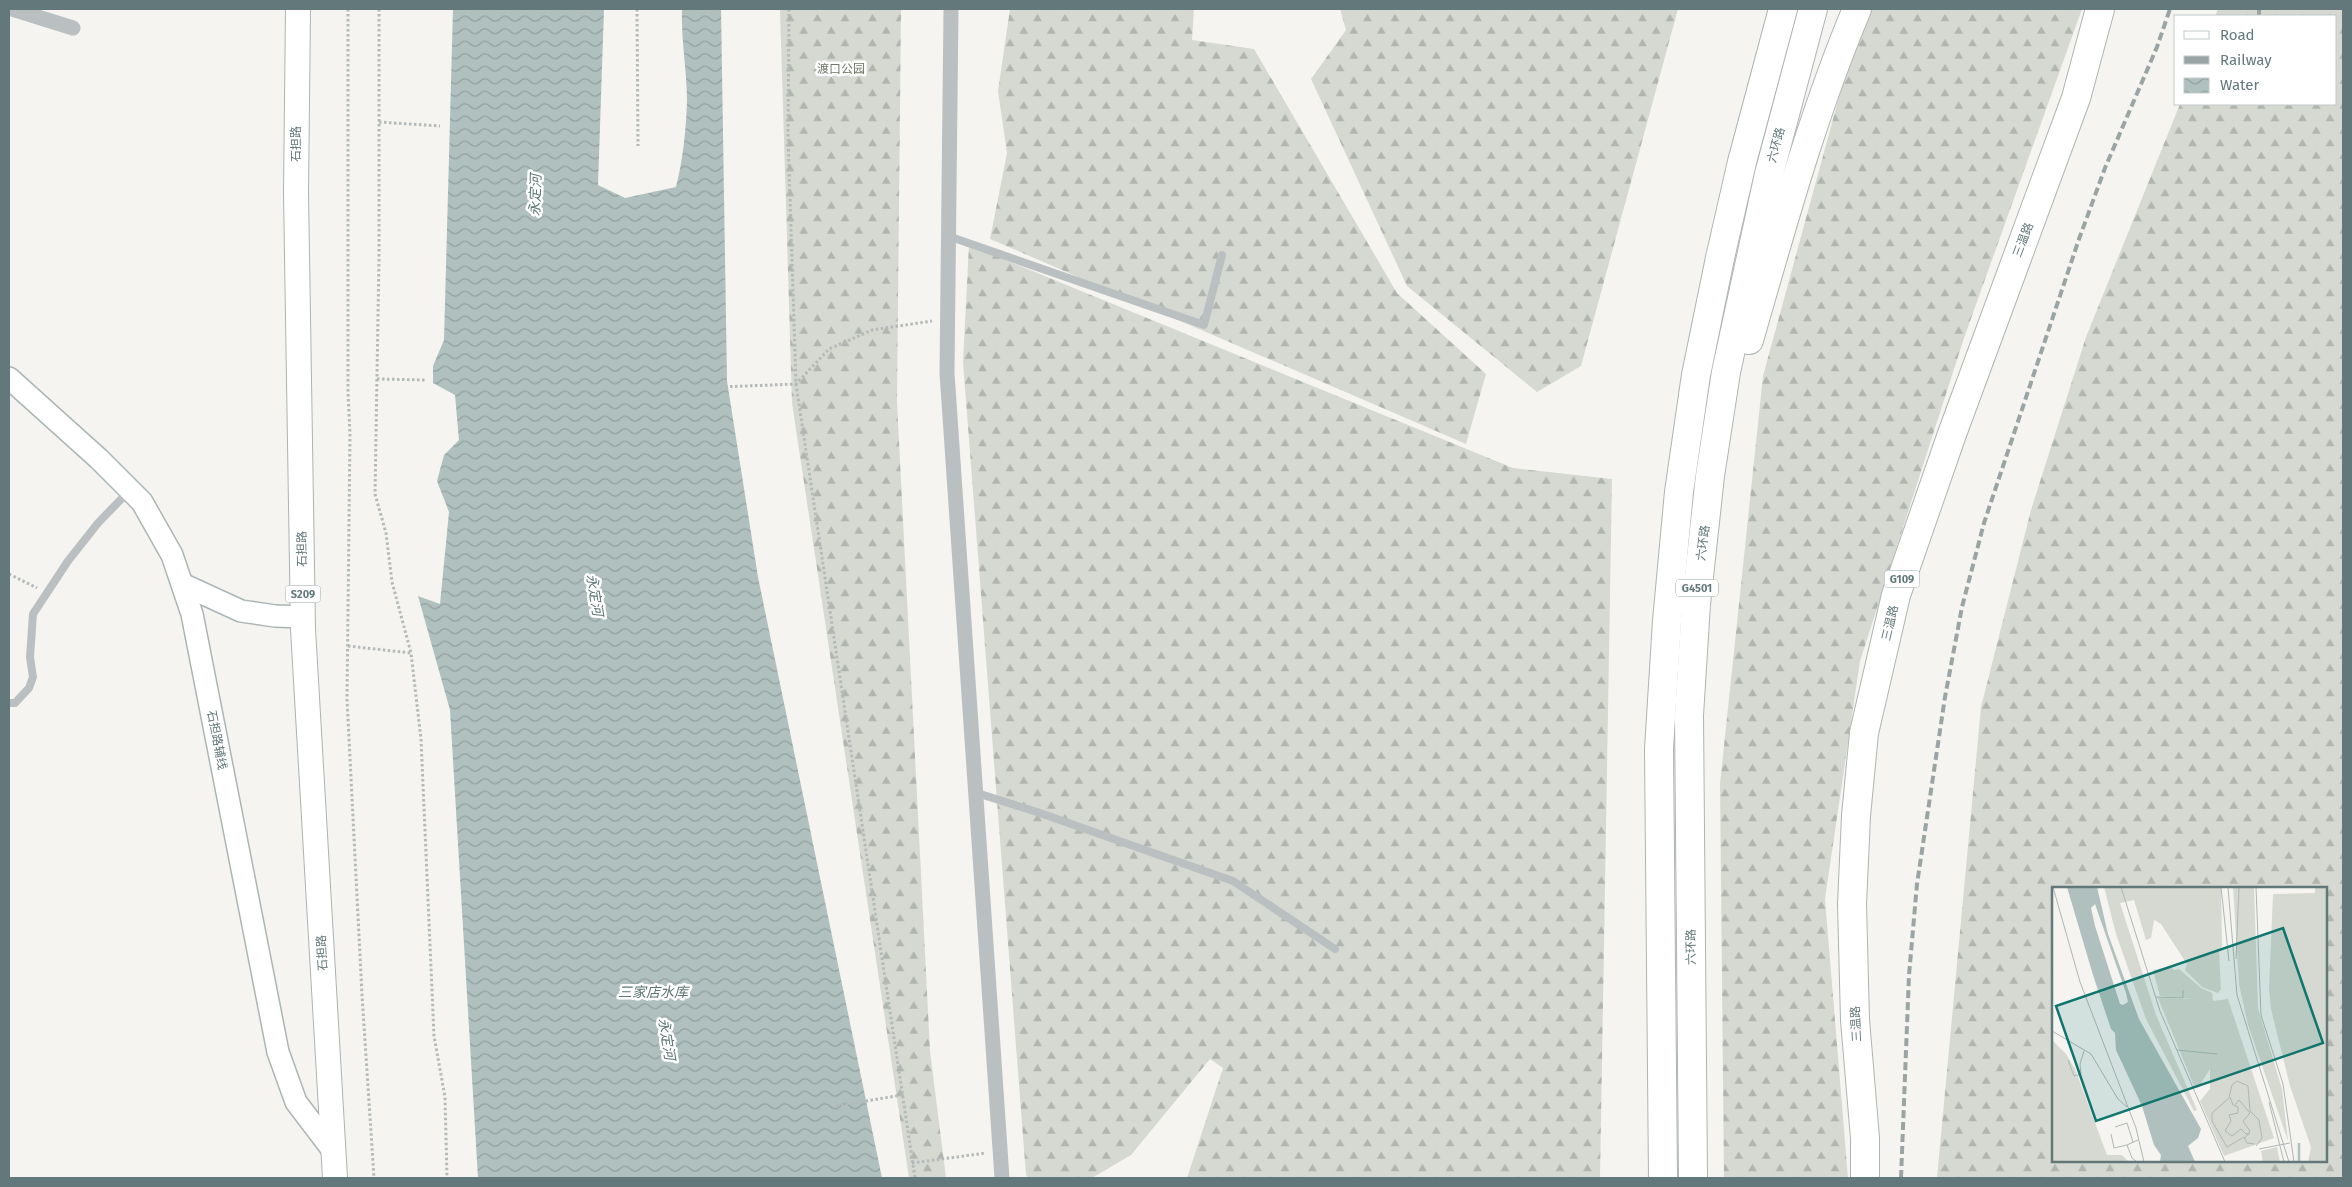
<svg xmlns="http://www.w3.org/2000/svg" width="2352" height="1187" viewBox="0 0 2352 1187" font-family="'Fira Sans','Noto Sans SC',sans-serif">
  <defs>
    <pattern id="forest-firs" width="22" height="20" patternUnits="userSpaceOnUse" patternTransform="scale(1.25)"><rect width="22" height="20" fill="#d6d9d1"/><path d="M5 1l3.5 6h-7zM16 11l3.5 6h-7z" fill="#b1b5af"/></pattern>
    <pattern id="water-waves" width="16" height="10" patternUnits="userSpaceOnUse" patternTransform="scale(1.25)"><rect width="16" height="10" fill="#afc0be"/><path d="M0 5q4-4 8 0t8 0" fill="none" stroke="#92a19f"/></pattern>
  </defs>
  <rect width="100%" height="100%" fill="#f5f4f1"/>
  <g fill="url(#forest-firs)" fill-rule="evenodd">
    <path d="M780 9H901L897 402 930 1051 946 1178H909L792 403Z"/>
    <path d="M1010 9H1194L1192 40 1254 49 1397 293 1486 374 1466 444 990 239 1007 153 998 91Z"/>
    <path d="M1340 9H1678L1581 366 1537 392 1407 286 1311 79 1346 30Z"/>
    <path d="M1863 9H2082L1964 338 1860 661 1825 899 1848 1178H1724L1720 784 1763 376Z"/>
    <path d="M2218 9H2343V1178H1937L1981 707 2031 510 2086 337 2180 104H2336V16H2215ZM2326 888V1161H2053V888Z"/>
    <path d="M969 245 1513 468 1612 479 1600 1178H1187L1223 1068 1210 1059 1131 1155 1092 1178H1029L1026 1175 963 362Z"/>
  </g>
  <path fill="url(#water-waves)" d="M453 9H604L598 185 625 198 676 187C683 160 686 130 687 102 687 71 681 40 682 9H721L727 381 758 577 882 1178H478L450 710 418 596 440 604 449 512 437 481 444 455 459 440 455 395 433 383V366L444 340Z"/>
  <g fill="none" stroke-linecap="round" stroke-linejoin="round">
    <defs>
      <g id="secondary">
        <path d="M9 378 99 459 142 502 172 555 192 614 278 1052 296 1102 334 1152"/>
        <path d="M182 584 241 611 275 616 303 617"/>
      </g>
      <path id="primary" d="M298 9 296 192 303 629 335 1178"/>
      <g id="highway">
        <path d="M1749 340C1781 229 1812 116 1857 9"/>
        <path d="M1663 1178 1659 749 1667 621 1679 492 1696 375 1720 258 1742 162 1783 9"/>
        <path d="M1693 1178 1689 715 1696 604 1710 476 1726 372 1769 174 1813 9"/>
        <path d="M1865 1178V1138L1855 1020 1852 904 1856 816 1864 733 1896 595 1952 434 2076 98 2100 9"/>
      </g>
    </defs>
    <use href="#secondary" stroke="#acb5b6" stroke-width="24"/>
    <use href="#primary" stroke="#acb3b4" stroke-width="26"/>
    <use href="#highway" stroke="#aeb4b4" stroke-width="30"/>
    <g stroke="#b4b9ba" stroke-width="3" stroke-dasharray="2.5 2.5" stroke-linecap="butt">
      <path d="M348 9V393L350 434 347 699 362 995 374 1178"/>
      <path d="M379 9V258L375 494 386 533 392 582 411 653 421 739 434 1036 445 1097 447 1178"/>
      <path d="M637 9 638 146"/>
      <path d="M789 9 788 135 796 384 915 1178"/>
      <path d="M379 122 440 126"/>
      <path d="M377 379 425 380"/>
      <path d="M720 387 796 384 829 349 872 330 932 321"/>
      <path d="M9 574 37 588"/>
      <path d="M348 646 411 653"/>
      <path d="M836 1106 902 1095"/>
      <path d="M912 1163 986 1153"/>
    </g>
    <g stroke="#bac0c1" stroke-width="8">
      <path d="M948 236 1204 325 1222 255"/>
      <path d="M9 703H15L29 688 33 677 30 657 33 614 68 561 98 523 129 491"/>
      <path d="M977 793 1037 812 1233 881 1335 949"/>
    </g>
    <g stroke="#bac0c1" stroke-width="15">
      <path d="M12 9 73 28"/>
      <path d="M951 9 947 373 1002 1178"/>
    </g>
    <use href="#secondary" stroke="#fff" stroke-width="21"/>
    <use href="#primary" stroke="#fff" stroke-width="24"/>
    <use href="#highway" stroke="#fff" stroke-width="28"/>
    <g stroke="#9aa4a5" stroke-width="4" stroke-dasharray="8 4" stroke-linecap="butt">
      <path d="M2259 16V9"/>
      <path d="M1901 1178 1909 975 1917 884 1945 697 1962 607 1984 523 2079 239 2105 168 2157 47 2170 9"/>
    </g>
  </g>
  <g text-anchor="middle" stroke-width="5" stroke-linejoin="round" paint-order="stroke">
    <g fill="#fff" stroke="#92a0a2" stroke-width="1">
      <rect x="1884.5" y="570.5" width="35" height="17" rx="4"/>
      <rect x="1676" y="579.5" width="42" height="17" rx="4"/>
      <rect x="285.5" y="585.5" width="35" height="17" rx="4"/>
    </g>
    <g font-size="11" font-weight="bold" fill="#63787a">
      <text x="1902" y="583">G109</text>
      <text x="1697" y="592">G4501</text>
      <text x="303" y="598">S209</text>
    </g>
    <g font-size="12" fill="#6f7765" stroke="#fff">
      <text x="841" y="73">渡口公园</text>
    </g>
    <g font-size="12" fill="#63787a" stroke="#fff">
      <text transform="translate(296 144) rotate(-90)" y="4">石担路</text>
      <text transform="translate(1776 145) rotate(-75)" y="4">六环路</text>
      <text transform="translate(2023 240) rotate(-69)" y="4">三温路</text>
      <text transform="translate(1703 543) rotate(-83)" y="4">六环路</text>
      <text transform="translate(302 549) rotate(-91)" y="4">石担路</text>
      <text transform="translate(1890 623) rotate(-77)" y="4">三温路</text>
      <text transform="translate(217 740) rotate(79)" y="4">石担路辅线</text>
      <text transform="translate(1691 947) rotate(-91)" y="4">六环路</text>
      <text transform="translate(322 953) rotate(-93)" y="4">石担路</text>
      <text transform="translate(1856 1024) rotate(-93)" y="4">三温路</text>
    </g>
    <g font-size="14" font-style="italic" fill="#5e7673" stroke="#fff">
      <text transform="translate(535 195) rotate(-88)" y="5">永定河</text>
      <text transform="translate(595 595) rotate(81)" y="5">永定河</text>
      <text x="653" y="997">三家店水库</text>
      <text transform="translate(667 1039) rotate(81)" y="5">永定河</text>
    </g>
  </g>
  <g transform="translate(2052 887)">
    <rect width="275" height="275" fill="#f5f4f1"/>
    <path d="M52 0H169L170 59 167 64 169 102 166 106 150 100 133 83 135 77 109 37 102 33 99 51 94 53 82 13 68 16 104 128 145 223 142 224 94 132 64 47ZM181 0H202L206 121 230 202 236 254 196 138 187 97ZM263 0H275V275H256L259 260 238 199 219 122 217 101 221 7 263 6ZM119 79 121 83 127 82 149 101 160 106 161 114 176 112 222 251 172 269 148 214 158 202V182L146 201 142 199 106 111 143 112 108 109 101 83ZM0 153 14 167 23 182 55 268H70L77 275H0ZM225 260 228 275H211L209 264Z" fill="#d6d9d1"/>
    <path d="M15 0H45L56 47 87 132 149 242 146 251 136 259 143 275H108L109 268 102 258 90 219 64 163 63 146 59 142 41 88ZM43 17 74 106 76 115 71 118 68 117 43 39 39 21Z" fill="#afc0be" fill-rule="evenodd"/>
    <path fill="none" stroke="#afc0be" stroke-width="2.5" d="M247 275V256"/>
    <path fill="none" stroke="#aeb7b6" stroke-width="1" d="M1 0 28 95 84 241 92 275M69 0 108 124 173 275M169 0 177 74M176 0 185 108 237 275M204 0 209 128 231 197 242 275M184 72 187 0M104 110 131 111V103M0 144 39 167 66 212 75 220M125 163 165 167M16 173 22 189 29 187 28 177 32 164M178 210 181 218 186 220V226L177 228 179 234 173 244 180 249 189 242 194 247H198M217 215 232 275M183 218 187 213 198 226 191 234 198 244 193 251M63 240 75 236 81 255M59 247 62 261 75 258M203 257 195 256 192 250 175 260 160 234V226L177 211 180 198 185 194 196 199 198 224 207 233 210 251 204 259M207 262 238 256M85 275 80 271 75 258 86 253"/>
    <path fill="#0f766e" fill-opacity="0.15" stroke="#0f766e" stroke-width="2.5" d="M231 41 271 156 44 234 4 119Z"/>
    <rect width="275" height="275" fill="none" stroke="#63787a" stroke-width="2.5"/>
  </g>
  <rect width="2352" height="1187" fill="none" stroke="#63787a" stroke-width="20"/>
  <rect x="2174" y="15" width="162" height="90" fill="#ffffff" stroke="#c1c9ca"/>
  <rect x="2184" y="31" width="25" height="8" fill="#ffffff" stroke="#c1c9ca"/>
  <text x="2220" y="40" font-size="15" fill="#63787a">Road</text>
  <rect x="2184" y="56" width="25" height="8" fill="#9aa4a5" stroke="#c1c9ca"/>
  <text x="2220" y="65" font-size="15" fill="#63787a">Railway</text>
  <rect x="2184" y="78" width="25" height="15" fill="url(#water-waves)" stroke="#c1c9ca"/>
  <text x="2220" y="90" font-size="15" fill="#63787a">Water</text>
</svg>
